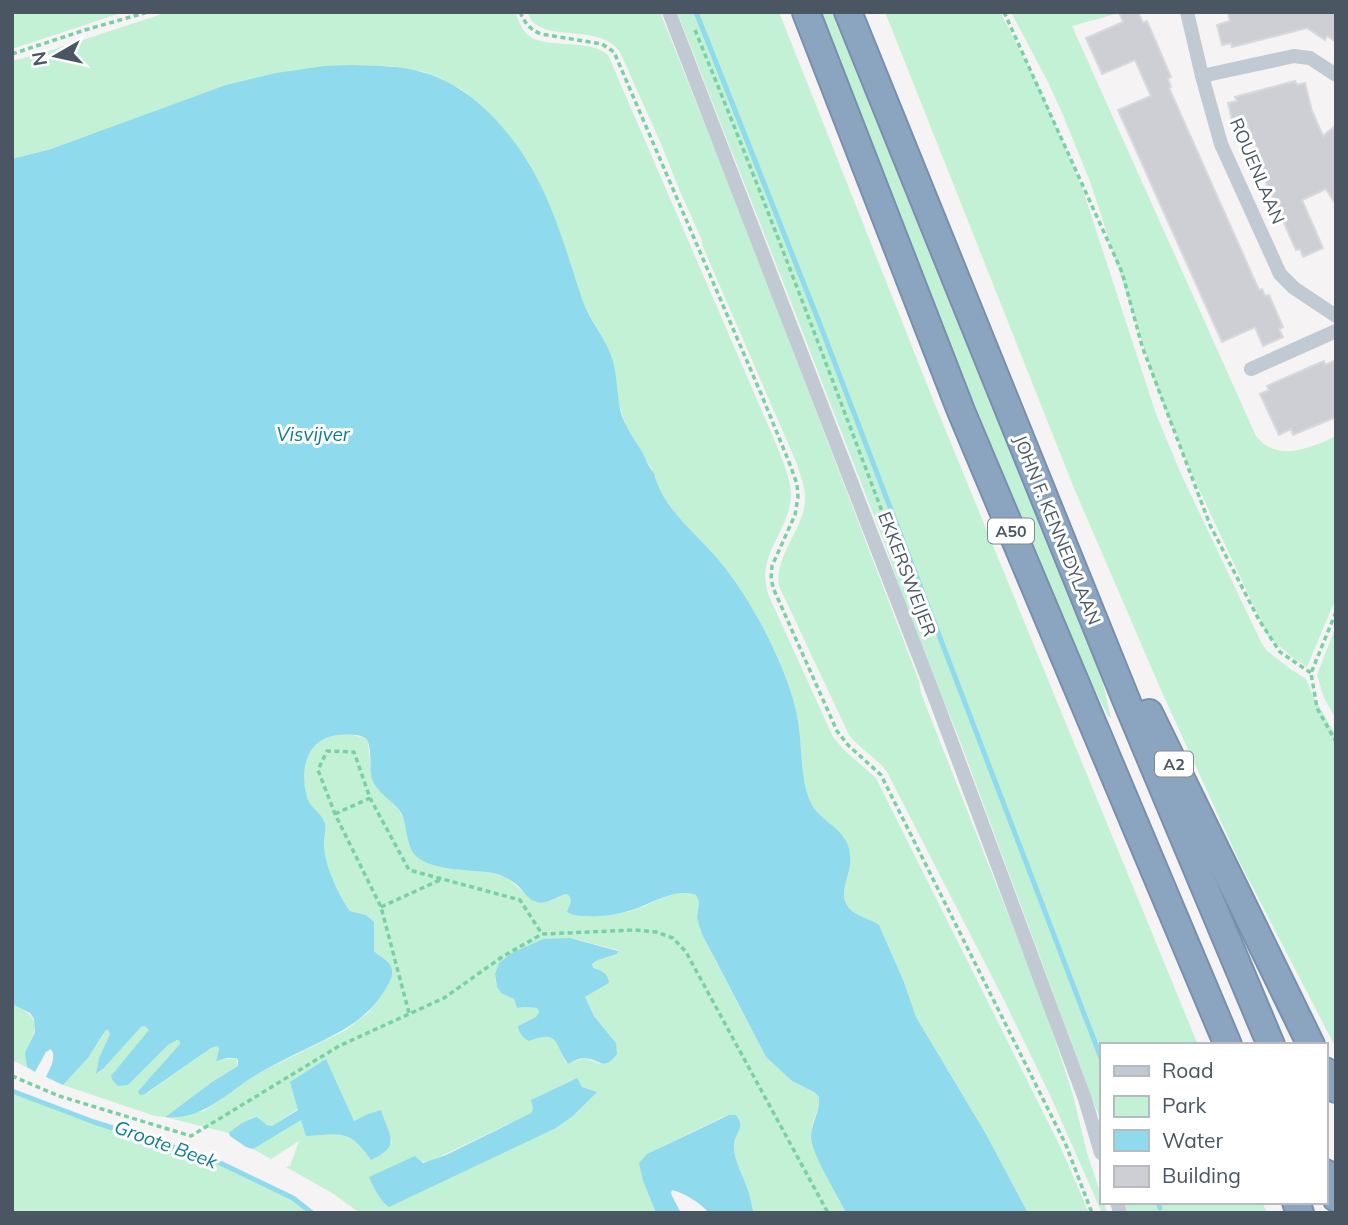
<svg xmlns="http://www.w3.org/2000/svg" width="1348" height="1225" viewBox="0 0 1348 1225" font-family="Mulish,sans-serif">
  <rect width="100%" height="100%" fill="#f5f3f3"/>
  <g fill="#c3f1d5" fill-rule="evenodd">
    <path d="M22 12H124L12 49V16Z"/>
    <path d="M168 12H515C518 18 520 26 525 32 539 51 588 37 608 55L771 432C778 450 791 476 791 495 791 521 770 543 766 567 764 576 766 585 768 594L833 737 843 749 876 778 1061 1148 1089 1213H1028L986 1134 916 1017 904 982 879 925C871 919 859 917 851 910 837 897 848 881 850 866 851 859 850 851 848 845 841 826 818 820 810 801 801 780 802 751 799 728 796 702 786 676 775 652 760 619 740 585 717 558 694 531 663 509 654 473L626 426 622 414 602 337 583 303 569 259 546 198 527 161 501 126 486 110 461 89 424 72 390 66 351 65 99 132 51 149 12 159V61L46 52Z"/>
    <path d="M527 12H660L740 212 919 681 921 693 1044 1006 1073 1095 1087 1153 1101 1195V1202H1104L1107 1213H1102L1050 1095 1005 1002 887 772C877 758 860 749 849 735L779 586C774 554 806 528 805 497 805 486 800 475 797 464L703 247 701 238 679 189 662 146 620 52C601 24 552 41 533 22 530 19 529 15 527 12Z"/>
    <path d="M677 12H779L934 402 1198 1045H1101V1122L960 741 905 603 884 542 794 310Z"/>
    <path d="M819 12H835L873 101 1097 657 1111 718 1108 716 1083 666 968 389Z"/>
    <path d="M885 12H1000L1039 87 1082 187 1156 414 1181 474 1261 642 1267 651 1289 668 1306 679 1312 694 1336 736V1048L1239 861 1161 690 1074 488Z"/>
    <path d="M1011 12H1123L1072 26 1256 436C1260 440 1264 445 1269 447 1289 458 1317 445 1336 436V598L1307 667 1293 658 1268 636 1190 470 1157 388 1091 184 1063 115 1048 82Z"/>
    <path d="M1336 626V719L1324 698 1317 675Z"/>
    <path d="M349 734 365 738 368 742 372 778 399 810 407 827 411 849 505 877C518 885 529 902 545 902 552 902 560 896 567 894L570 897 571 902C583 905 609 914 620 913 646 911 671 886 696 895L699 902 697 918 714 958 766 1057 792 1081 814 1092 819 1097C820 1110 810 1123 812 1135 815 1161 835 1190 846 1213H754C751 1203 750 1194 746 1185 742 1173 734 1160 734 1147 734 1132 747 1129 736 1115H729L719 1119 659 1148 643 1181 656 1213H360L332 1193 286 1167 290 1166 299 1141 271 1159 253 1149 301 1119 322 1135 334 1133 347 1136 361 1146 392 1143 386 1126 368 1114 354 1122 326 1059 291 1082 298 1109 272 1126 267 1125 257 1117 251 1118 229 1133 165 1117 155 1116 63 1085 88 1058 105 1031H109L110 1034C105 1047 96 1060 97 1074L104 1068 141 1027 146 1026 149 1030 139 1044 128 1085 168 1045 177 1040 180 1041V1044L146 1094 211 1048 217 1046 219 1048 216 1060 236 1058 238 1066 212 1082 166 1116 204 1111 257 1074 346 1030 369 1012 380 998 391 980 387 961 374 951 372 944 374 925 366 915 350 911C339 894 327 872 324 851 323 842 327 833 325 824 323 815 313 811 309 803 299 783 303 750 323 739 331 735 340 735 349 734ZM570 938 618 950 617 954 598 960 592 964 609 983 585 997 594 1016 616 1043 600 1064 586 1058 566 1063 556 1039 550 1036 540 1037 518 1026 536 1017 539 1012 537 1008 523 1007 517 1008 514 999C500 993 496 991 495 974ZM572 1080 582 1087 596 1092 573 1116 556 1128 386 1205 374 1187 370 1177 421 1162 431 1161 531 1113 533 1109 532 1100Z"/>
    <path d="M12 1004C57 1024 20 1037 28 1068L12 1060Z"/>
    <path d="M12 1091 94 1122 214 1160 293 1198 314 1213H12Z"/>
    <path d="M1124 1202H1262L1267 1213H1128Z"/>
  </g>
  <g fill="#90daee">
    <path d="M351 65C376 66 401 65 425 73 481 90 524 146 547 199 561 231 571 265 582 299 589 320 606 338 613 361 617 377 617 396 621 413 625 427 634 438 641 450 646 458 648 467 654 473 663 509 694 531 717 558 740 585 760 619 775 652 786 676 796 702 799 728 802 751 801 780 810 801 818 820 841 826 848 845 850 851 851 859 850 865 848 881 837 897 851 910 859 917 871 919 879 925L904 982 916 1017 986 1134 1028 1213H846C838 1196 810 1152 811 1136 812 1122 820 1111 819 1097L814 1092 792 1081 766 1057 702 934 697 918 699 902 696 895C676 887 651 904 632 910 618 914 603 917 588 916 580 916 574 916 567 912L571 902 570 897 567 894C557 896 548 905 537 902 528 900 523 890 517 885 510 879 502 875 493 873 471 869 434 872 416 856 405 845 408 824 400 811 392 800 377 793 372 779 369 770 373 743 365 738 358 733 337 734 329 737 303 745 300 778 308 800 311 808 321 813 324 821 328 829 323 839 324 847 325 866 339 896 350 911L366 915 374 922V951C380 957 390 960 392 970 393 977 389 984 385 990 366 1022 336 1034 304 1050 289 1057 275 1064 261 1072 229 1090 204 1121 165 1117L212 1082 238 1066V1060L236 1058H227L216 1061 219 1048 217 1046 211 1048 145 1094 140 1095 138 1092 140 1089 180 1044V1041L177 1040 168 1045 128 1085 118 1086 113 1081 111 1076 149 1030 145 1026 141 1027 104 1068 96 1074 99 1058 110 1034 108 1030 105 1031 88 1058 63 1085 46 1077C50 1068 57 1058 51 1049L46 1052 35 1072 27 1067 25 1053 35 1032 34 1019 30 1013 12 1004V159L51 149 226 85 276 73 325 66Z"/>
    <path d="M570 938 618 951 617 954 598 960 592 964 594 968C603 971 608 974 609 983L585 997 594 1016 616 1043 617 1054C603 1072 600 1059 585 1058 579 1058 573 1061 568 1064 554 1044 560 1029 529 1041 524 1039 518 1032 518 1026L536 1017 539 1012 537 1008 524 1007 517 1008 514 999 501 993 497 987 495 974 499 963 512 953 543 939Z"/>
    <path d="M326 1059 354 1121 368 1114 381 1110C389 1136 402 1146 371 1160 349 1128 340 1134 306 1136L301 1120 253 1149 246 1147 230 1136 229 1133C237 1126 247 1119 257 1117L267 1125 272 1126 298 1110 290 1082Z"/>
    <path d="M577 1078 582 1087 597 1092 573 1116 556 1128 389 1207C379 1200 374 1188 369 1177L415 1156 423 1163 446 1155 531 1113 533 1109 531 1100Z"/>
    <path d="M729 1115H736C747 1129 734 1132 734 1147 734 1160 742 1173 746 1185 750 1194 751 1203 754 1213H709C700 1203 685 1193 672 1190L671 1193 672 1196 681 1213H656L643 1181 639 1163 647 1154Z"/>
  </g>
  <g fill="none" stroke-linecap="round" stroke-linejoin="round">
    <g stroke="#90daee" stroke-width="5">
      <path d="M696 12 821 327 1101 1058"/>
      <path d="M12 1091 94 1122 214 1160 293 1198 312 1213"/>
      <path d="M1158 1202 1160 1208"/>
    </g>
  </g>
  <g fill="#cdcfd5" stroke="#d7d9de" stroke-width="2">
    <path d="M1119 12H1138L1143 23 1147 21 1171 77 1168 79 1171 87 1169 88 1259 290 1262 289 1265 296 1269 295 1283 327 1279 329 1283 337 1263 346 1255 327 1222 342 1118 110 1151 96 1135 60 1102 74 1086 38 1123 22Z"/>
    <path d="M1228 12H1336V42L1327 36 1325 40 1307 28 1232 47 1231 43 1222 45 1217 25 1230 21Z"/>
    <path d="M1295 81 1297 85 1305 83 1312 111 1323 136 1336 125V205L1326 189 1302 200 1323 248 1303 257 1300 249 1296 250 1251 149 1256 147 1246 121 1233 124 1228 103 1237 101 1235 97Z"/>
    <path d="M1336 360V417L1293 435 1291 429 1279 435 1260 394 1269 390 1267 386 1312 366 1324 361 1325 365Z"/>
  </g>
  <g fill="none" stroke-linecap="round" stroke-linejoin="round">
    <defs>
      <g id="highway">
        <path d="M806 12 961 411 1228 1045"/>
        <path d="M848 12 1127 702 1271 1045"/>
        <path d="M1149 713 1311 1045"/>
        <path d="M1325 1071 1336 1089"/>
        <path d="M1325 1173 1336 1198"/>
        <path d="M1296 1202 1300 1213"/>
      </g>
    </defs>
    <use href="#highway" stroke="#7690ad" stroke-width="30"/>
    <g stroke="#7ad0a6" stroke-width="3.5" stroke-dasharray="5 3.5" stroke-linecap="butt">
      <path d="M520 12C525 23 529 29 541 34L602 44 614 52 762 396 789 462 797 484 798 497 795 515 772 566 771 579 774 590 837 731 848 745 881 775 1066 1145 1092 1213"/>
      <path d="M1004 12 1122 272 1142 346 1210 525 1259 620 1280 652 1311 673"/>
      <path d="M695 30C771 214 840 401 911 588"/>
      <path d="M12 54 85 30 148 12"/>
      <path d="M1336 612 1311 673 1317 708 1336 742"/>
      <path d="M335 814 370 798"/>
      <path d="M381 907 442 879"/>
      <path d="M409 1013 381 907 335 814 318 770 327 751 354 752 370 798 409 870 520 900 542 934"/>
      <path d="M12 1076 59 1096 191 1136 339 1046 444 998 502 957 542 934 635 930 656 932 673 938 686 952 828 1213"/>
    </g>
    <g stroke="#c1cad2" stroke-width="14">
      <path d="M669 12 937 703 1085 1099 1101 1153"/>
      <path d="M1187 12 1202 76 1221 144 1280 274 1294 288 1336 316"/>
      <path d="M1202 76 1294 56 1310 58 1336 75"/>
      <path d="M1251 369 1336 331"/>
      <path d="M1117 1202 1120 1213"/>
    </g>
    <use href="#highway" stroke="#8ba5c1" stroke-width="26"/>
  </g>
  <g text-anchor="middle" stroke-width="6" stroke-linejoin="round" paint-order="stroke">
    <g fill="#fff" stroke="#808990" stroke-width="2">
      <rect x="988" y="518.5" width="46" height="25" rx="5"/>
      <rect x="1155" y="751.5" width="38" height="25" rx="5"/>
    </g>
    <g font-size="16" font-weight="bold" fill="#4a5661">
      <text x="1011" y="537">A50</text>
      <text x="1174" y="770">A2</text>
    </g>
    <g font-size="18" fill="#4a5661" stroke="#fff">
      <text transform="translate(1257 171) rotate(67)" y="6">ROUENLAAN</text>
      <text transform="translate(1057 530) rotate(68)" y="6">JOHN F. KENNEDYLAAN</text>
      <text transform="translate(907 574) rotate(69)" y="6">EKKERSWEIJER</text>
    </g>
    <g font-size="19" font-style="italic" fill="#0c7c9b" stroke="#fff">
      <text x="313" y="441">Visvijver</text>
      <text transform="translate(166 1144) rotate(20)" y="7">Groote Beek</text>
    </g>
  </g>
  <rect width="1348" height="1225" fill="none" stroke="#4a5661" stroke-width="28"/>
  <rect x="1100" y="1043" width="228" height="161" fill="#ffffff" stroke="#b7bbc0" stroke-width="2"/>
  <rect x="1114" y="1066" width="35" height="10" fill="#c1cad2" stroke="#b7bbc0" stroke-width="2"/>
  <text x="1162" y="1078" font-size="21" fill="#4a5661">Road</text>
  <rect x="1114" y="1096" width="35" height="21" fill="#c3f1d5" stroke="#b7bbc0" stroke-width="2"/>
  <text x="1162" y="1113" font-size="21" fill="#4a5661">Park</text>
  <rect x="1114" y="1130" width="35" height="21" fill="#90daee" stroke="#b7bbc0" stroke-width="2"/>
  <text x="1162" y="1148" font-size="21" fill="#4a5661">Water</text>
  <rect x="1114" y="1166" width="35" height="21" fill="#cdcfd5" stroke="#b7bbc0" stroke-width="2"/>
  <text x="1162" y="1183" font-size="21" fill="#4a5661">Building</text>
  <g transform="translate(56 56) rotate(261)" stroke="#ffffff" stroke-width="5" paint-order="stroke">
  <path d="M0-5L12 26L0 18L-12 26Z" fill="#4a5661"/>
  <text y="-10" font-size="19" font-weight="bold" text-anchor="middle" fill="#4a5661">N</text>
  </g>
</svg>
